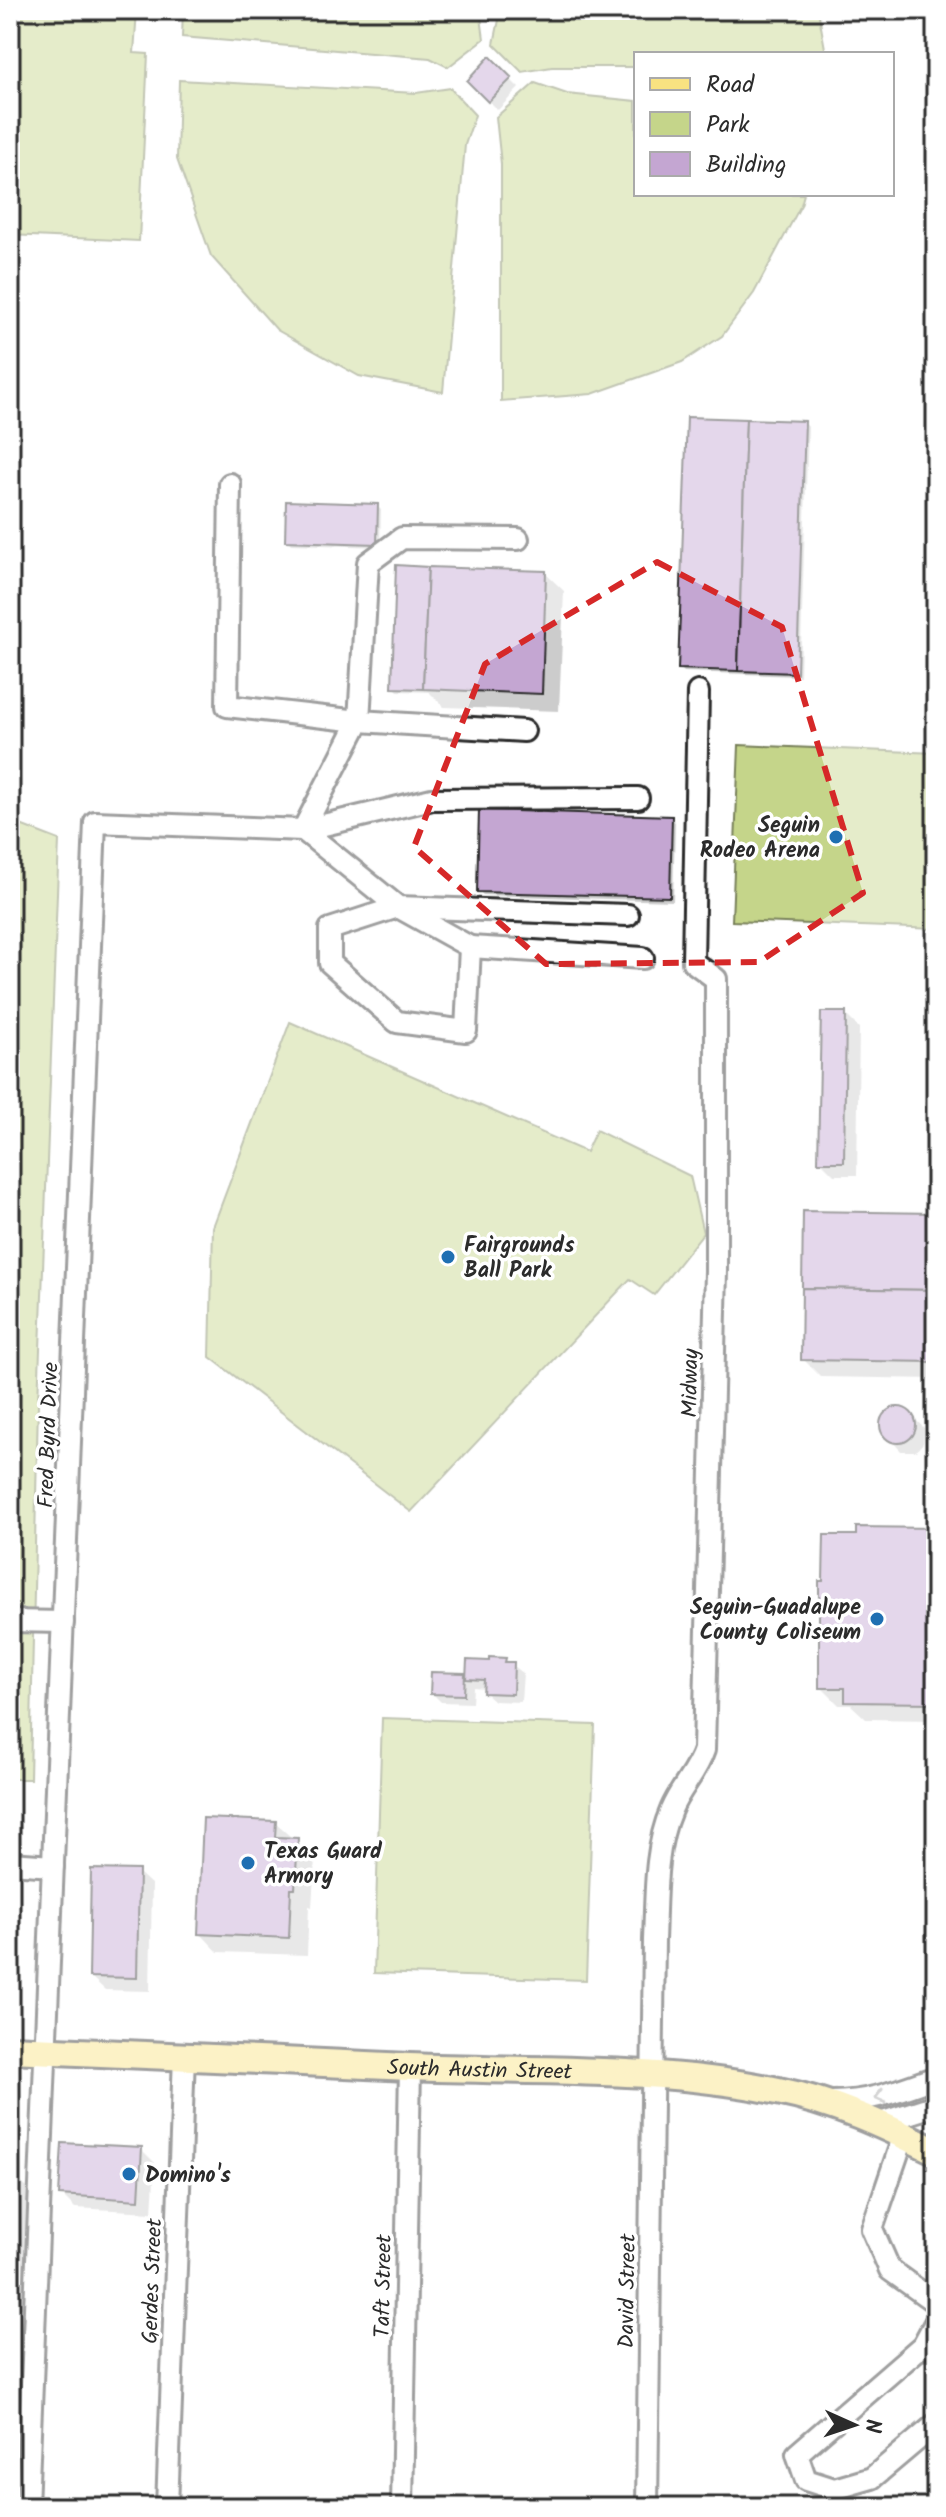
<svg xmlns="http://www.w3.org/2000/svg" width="946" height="2517" viewBox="0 0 946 2517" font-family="Kalam,sans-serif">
  <rect width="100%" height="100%" fill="#fff"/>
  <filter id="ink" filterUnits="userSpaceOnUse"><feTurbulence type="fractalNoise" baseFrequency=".0125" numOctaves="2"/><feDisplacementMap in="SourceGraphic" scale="16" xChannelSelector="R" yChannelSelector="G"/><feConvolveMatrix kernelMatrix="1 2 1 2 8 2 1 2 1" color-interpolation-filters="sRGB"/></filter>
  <g filter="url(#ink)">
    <g fill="#c5d58a" stroke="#78805a" stroke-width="2">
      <path d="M10 10H137L134 53 148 54 139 241 10 235Z"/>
      <path d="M183 10H480L484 39 448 67 430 58 182 37Z"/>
      <path d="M501 10H818L826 54H636V67H552L522 72 494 44Z"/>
      <path d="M179 80 416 93 450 88 475 115 465 145 443 392 359 376 277 330 211 256 177 159Z"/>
      <path d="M535 83 567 94 636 101V194H804L801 205 754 293 722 336 682 362 592 394 501 401V164L496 117Z"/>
      <path d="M739 745 936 753V929L732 921Z"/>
      <path d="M10 821 59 840 38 1403 30 1779H10Z"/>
      <path d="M290 1022 586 1152 596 1130 690 1176 703 1233 654 1295 630 1279 411 1512 210 1357 213 1227Z"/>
      <path d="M382 1718 595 1725 586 1980 374 1973Z"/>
    </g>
    <g fill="#0003">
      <path d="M490 59 519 88 498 110 469 81Z"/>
      <path d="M805 423 808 427 800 676 684 672 680 668Z"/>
      <path d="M377 506 381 510 380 547 291 544 287 540Z"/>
      <path d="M545 573 564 591 559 711 444 707 429 692 398 691 394 687Z"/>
      <path d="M671 818 675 822 673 901 483 895 479 891Z"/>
      <path d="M845 1014 859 1028 857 1175H834L820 1161Z"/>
      <path d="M936 1215V1379L821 1377 803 1359Z"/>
      <path d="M891 1409H904L924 1428 923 1443 916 1451H901L882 1430 883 1419Z"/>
      <path d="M936 1530V1720L866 1719 851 1705H839L821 1687Z"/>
      <path d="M505 1659 523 1673 521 1702 494 1701 485 1693V1688L473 1687 472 1703 441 1702 432 1693 433 1674 468 1675 490 1663Z"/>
      <path d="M275 1823 315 1858 312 1907 309 1906 307 1955 218 1952 200 1933Z"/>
      <path d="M138 1872 152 1885 150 1991 105 1990 91 1977Z"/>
      <path d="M141 2149 155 2163 152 2212 75 2208 61 2194Z"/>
      <path d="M10 2172 29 2190 27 2308H10Z"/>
    </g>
    <g fill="#c4a6d2" stroke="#2b2b2b" stroke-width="2">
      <path d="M490 56 512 78 488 102 467 81Z"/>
      <path d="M687 417 746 419 738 671 678 669Z"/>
      <path d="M746 419 805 421 797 673 738 671Z"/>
      <path d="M286 501 378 504 377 544 285 541Z"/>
      <path d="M396 565 428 567 423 689 392 688Z"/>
      <path d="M428 567 546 571 542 694 423 689Z"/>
      <path d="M479 810 672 816 670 897 477 892Z"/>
      <path d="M931 929H936V1160H926Z"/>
      <path d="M821 1012H846L844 1162H818Z"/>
      <path d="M803 1211 936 1213V1290L802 1288Z"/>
      <path d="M802 1288 936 1290V1362L801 1360Z"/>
      <circle cx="898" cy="1425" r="18"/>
      <path d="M856 1527 936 1528V1703L845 1702V1688H819V1581H823L824 1535H856Z"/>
      <path d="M489 1657 506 1658 505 1662H514L513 1694 483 1693 484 1680 466 1679 467 1660 489 1661Z"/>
      <path d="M431 1672 465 1673 464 1695 430 1694Z"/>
      <path d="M203 1818 276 1821 275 1837 298 1838 295 1889H291L289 1938 198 1934Z"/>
      <path d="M91 1869 139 1870 137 1978 89 1977Z"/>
      <path d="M62 2143 142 2147 139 2200 59 2195Z"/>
    </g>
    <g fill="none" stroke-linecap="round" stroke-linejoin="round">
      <defs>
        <g id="minor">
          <path d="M230 484 227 706 359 721 524 731"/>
          <path d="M518 539 402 538 368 563 359 721 303 830 398 907 628 915"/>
          <path d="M398 907 470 947 466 1031 397 1022 330 963V929Z"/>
          <path d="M470 947 643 958"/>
          <path d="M10 1621 63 1622"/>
          <path d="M10 1863 53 1866"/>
          <path d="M832 2102C871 2102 899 2090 936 2077"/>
          <path d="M880 2123 936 2105"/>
          <path d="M904 2135 872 2229 890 2270 936 2303"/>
          <path d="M936 2321 923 2345 797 2454 806 2480 834 2489 872 2478 936 2424"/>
          <path d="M27 2507 95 822 303 830 432 799 638 798"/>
          <path d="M167 2507 184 2056"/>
          <path d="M402 2507 410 2067"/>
          <path d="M647 2507 654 1940C656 1897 654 1849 671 1810 680 1788 697 1772 704 1750L716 1271V979L693 962 698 692"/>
        </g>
        <g id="major">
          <path id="s1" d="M10 2049C143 2054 276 2061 409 2067 532 2072 658 2066 778 2091 834 2102 885 2126 936 2151"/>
        </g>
      </defs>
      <use href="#minor" stroke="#2b2b2b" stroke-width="26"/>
      <use href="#major" stroke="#2b2b2b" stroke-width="32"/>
      <use href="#minor" stroke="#fff" stroke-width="20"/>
      <use href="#major" stroke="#f8e281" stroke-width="26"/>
    </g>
    <defs><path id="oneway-chevron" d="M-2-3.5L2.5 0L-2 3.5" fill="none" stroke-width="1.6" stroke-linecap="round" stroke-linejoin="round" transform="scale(2)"/></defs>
    <use stroke="#a0a0a0" href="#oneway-chevron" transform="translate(880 2097) rotate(165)"/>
  </g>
  <path d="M0 0H946V2517H0ZM657 562 782 627 863 893 759 962 546 964 414 847 485 664Z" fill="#fff" fill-opacity=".55" fill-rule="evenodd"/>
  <path fill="none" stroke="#d62828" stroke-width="6" stroke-dasharray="16 10" stroke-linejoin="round" d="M657 562 782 627 863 893 759 962 546 964 414 847 485 664Z"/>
  <g fill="#1f6fb2" stroke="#fff" stroke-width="3">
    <circle cx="836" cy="837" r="8"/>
    <circle cx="448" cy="1257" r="8"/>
    <circle cx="877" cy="1619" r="8"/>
    <circle cx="248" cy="1863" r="8"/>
    <circle cx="129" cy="2174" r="8"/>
  </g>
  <g text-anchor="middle" stroke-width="7" stroke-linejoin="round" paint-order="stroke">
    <g font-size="22" font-weight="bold" fill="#2b2b2b" stroke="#fff" text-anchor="start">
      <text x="820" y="832" text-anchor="end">Seguin<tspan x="820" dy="25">Rodeo Arena</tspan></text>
      <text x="464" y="1252">Fairgrounds<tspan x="464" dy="25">Ball Park</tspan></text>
      <text x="861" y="1614" text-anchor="end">Seguin-Guadalupe<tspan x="861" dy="25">County Coliseum</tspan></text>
      <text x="264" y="1858">Texas Guard<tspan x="264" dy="25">Armory</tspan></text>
      <text x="145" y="2182">Domino's</text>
    </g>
    <g font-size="22" fill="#2b2b2b" stroke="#fff">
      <text transform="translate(689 1383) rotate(-89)" y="8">Midway</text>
      <text transform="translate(47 1435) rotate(-88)" y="8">Fred Byrd Drive</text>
      <text dy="8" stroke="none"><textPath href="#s1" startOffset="470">South Austin Street</textPath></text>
      <text transform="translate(151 2281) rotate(-88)" y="8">Gerdes Street</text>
      <text transform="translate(382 2286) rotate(-89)" y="8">Taft Street</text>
      <text transform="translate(626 2291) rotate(-89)" y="8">David Street</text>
    </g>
  </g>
  <rect width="946" height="2517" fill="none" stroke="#fff" stroke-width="40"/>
  <rect x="20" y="20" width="906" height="2477" fill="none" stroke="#2b2b2b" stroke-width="3" filter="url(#ink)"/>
  <rect x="634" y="52" width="260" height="144" fill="#ffffff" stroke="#aaaaaa" stroke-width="2"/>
  <rect x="650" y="78" width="40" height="12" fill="#f8e281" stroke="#aaaaaa" stroke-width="2"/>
  <text x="706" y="92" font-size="24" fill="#2b2b2b">Road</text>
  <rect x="650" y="112" width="40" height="24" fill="#c5d58a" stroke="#aaaaaa" stroke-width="2"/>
  <text x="706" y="132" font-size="24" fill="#2b2b2b">Park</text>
  <rect x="650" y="152" width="40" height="24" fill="#c4a6d2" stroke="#aaaaaa" stroke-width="2"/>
  <text x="706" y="172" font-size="24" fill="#2b2b2b">Building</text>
  <g transform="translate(854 2425) rotate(93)" stroke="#ffffff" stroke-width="6" paint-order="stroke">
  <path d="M0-6L14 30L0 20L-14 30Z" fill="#2b2b2b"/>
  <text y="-12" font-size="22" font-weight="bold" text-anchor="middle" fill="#2b2b2b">N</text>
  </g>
</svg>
